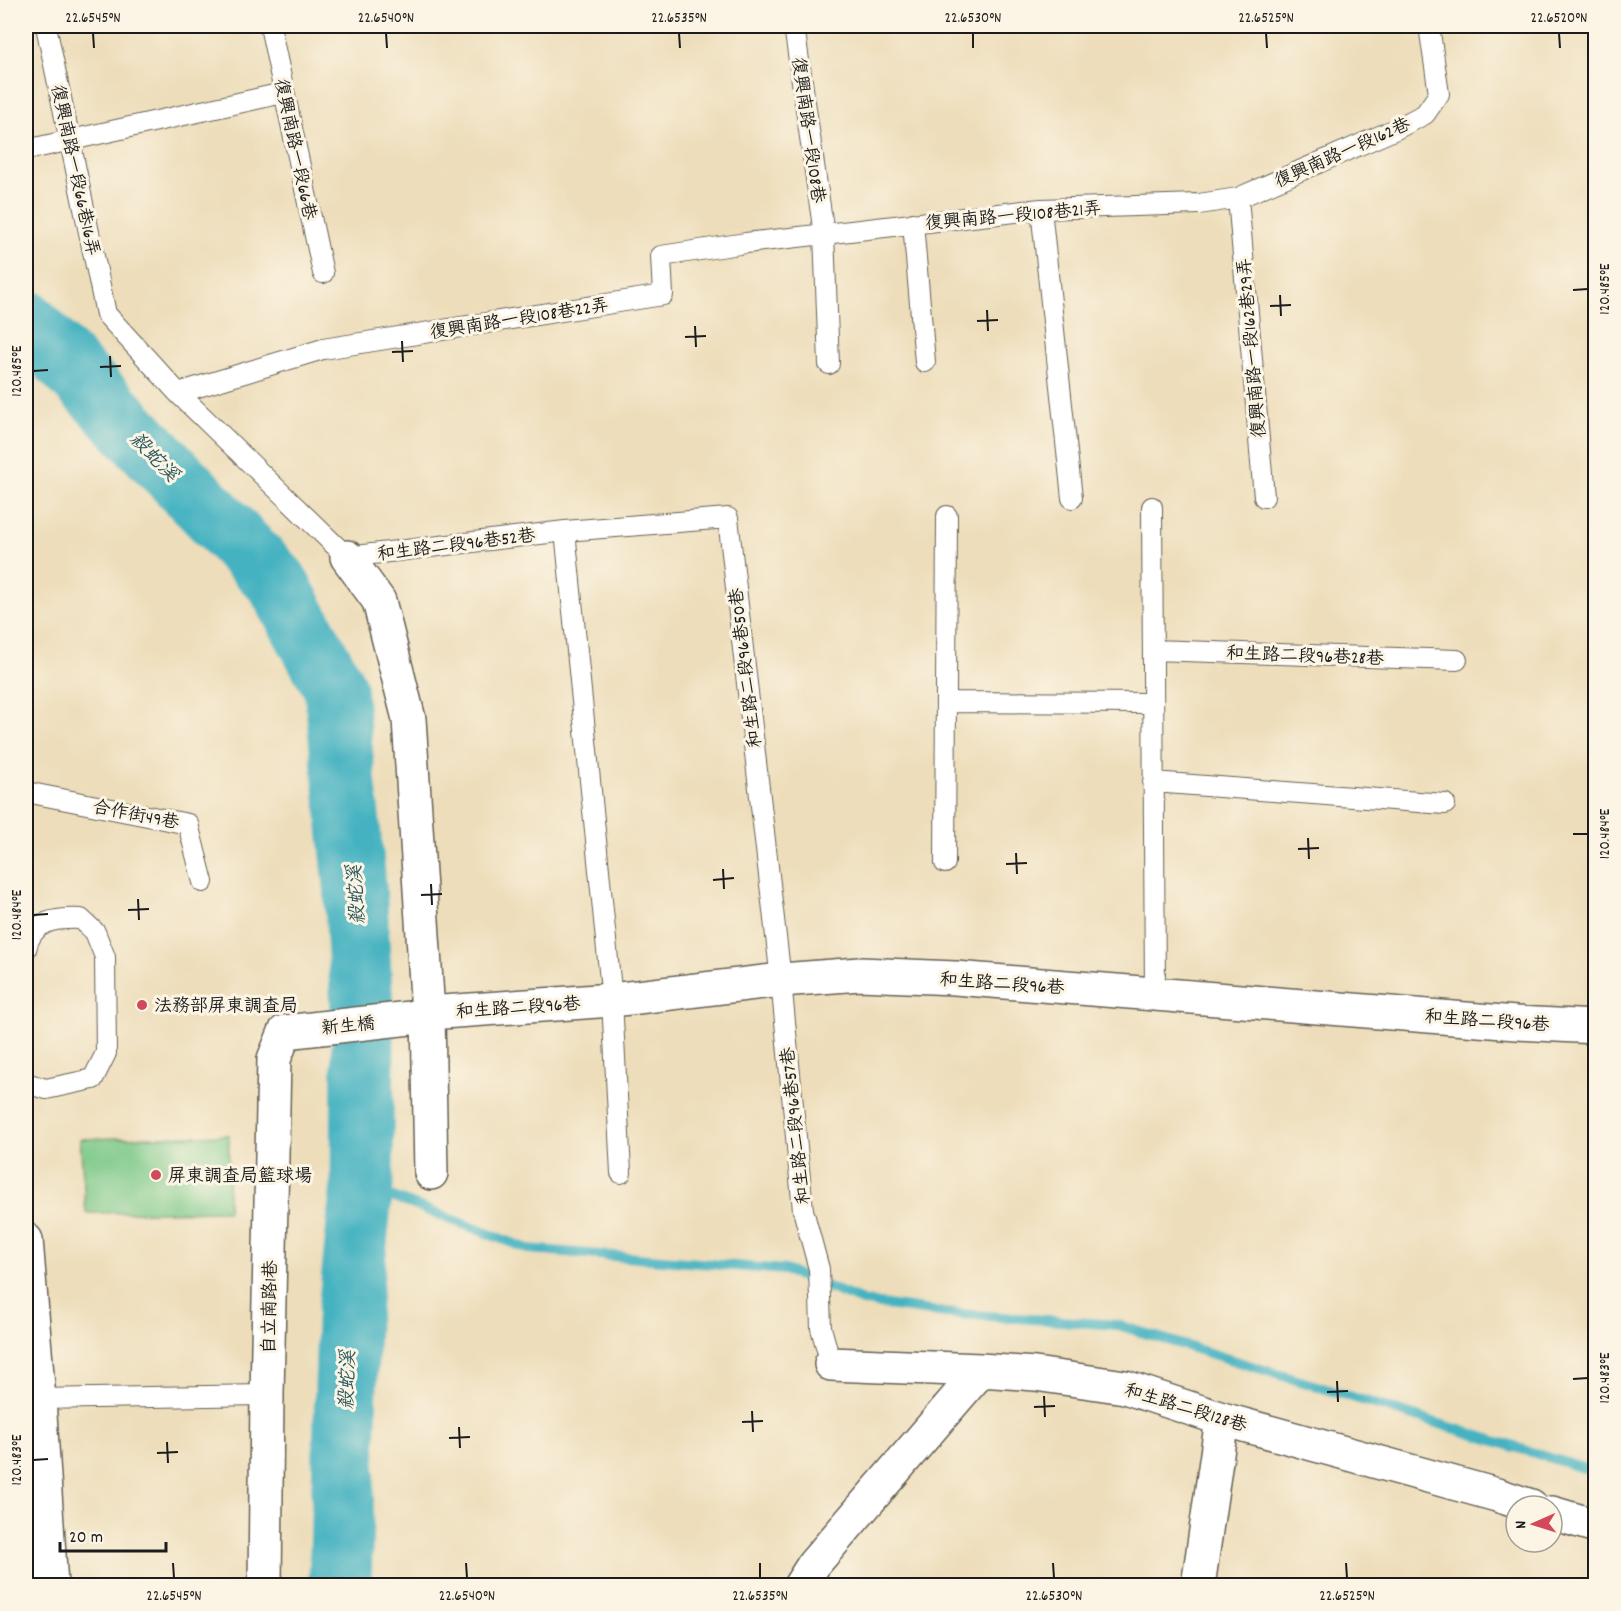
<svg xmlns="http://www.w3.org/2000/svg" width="1621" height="1611" font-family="Dekko,'LXGW WenKai TC',sans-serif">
<rect width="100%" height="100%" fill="#fcf5e5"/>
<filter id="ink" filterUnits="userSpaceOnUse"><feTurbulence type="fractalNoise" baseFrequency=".0167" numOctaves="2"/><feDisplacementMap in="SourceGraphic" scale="12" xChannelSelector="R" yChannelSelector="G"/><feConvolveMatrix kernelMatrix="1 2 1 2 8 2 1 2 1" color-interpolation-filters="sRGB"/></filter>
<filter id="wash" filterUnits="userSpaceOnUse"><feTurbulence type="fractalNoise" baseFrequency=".008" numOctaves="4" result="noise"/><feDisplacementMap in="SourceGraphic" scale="24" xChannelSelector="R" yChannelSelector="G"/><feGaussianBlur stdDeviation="1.35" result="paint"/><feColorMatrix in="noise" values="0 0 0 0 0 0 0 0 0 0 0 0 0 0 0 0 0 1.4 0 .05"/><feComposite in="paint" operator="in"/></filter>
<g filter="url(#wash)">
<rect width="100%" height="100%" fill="#edddba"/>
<!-- green -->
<path fill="#7ac888" stroke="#4b7252" stroke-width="1.5" d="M 229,1135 L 228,1211 L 86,1213 L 80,1139 Z"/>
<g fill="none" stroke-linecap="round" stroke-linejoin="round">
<!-- stream -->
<path stroke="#45b2c1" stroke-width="10" d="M 362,1185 L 528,1249 L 785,1270 L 865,1302 L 945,1313 L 1118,1325 L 1596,1472"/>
<!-- river -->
<path stroke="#45b2c1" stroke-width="63" d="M 26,321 L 277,582 L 335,688 L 355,885 L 363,1027 L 362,1185 L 348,1321 L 340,1586"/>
</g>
</g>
<g filter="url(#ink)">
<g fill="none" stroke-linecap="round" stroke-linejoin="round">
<defs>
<path id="service" d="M 46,26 L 106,314 L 178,393 L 347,557 L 565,531 L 728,518 L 781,980 L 803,1210 L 819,1269 L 821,1328 L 831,1364
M 270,26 L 323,273
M 794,26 L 824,234 L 829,364
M 26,150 L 283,93
M 1238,198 L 1264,497
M 1041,209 L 1072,498
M 913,223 L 925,362
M 178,393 L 323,349 L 663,295 L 661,256 L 746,243 L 1041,209 L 1199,204 L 1238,198 L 1396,129 L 1425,114 L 1439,94 L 1429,26
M 1152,507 L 1155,994
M 565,531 L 612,1000 L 621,1173
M 1153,650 L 1457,660
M 946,702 L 1153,703
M 1153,782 L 1445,804
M 26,792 L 188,824 L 203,882
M 945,863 L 947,516
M 26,949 C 32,920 56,918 81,919 L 95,932 L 105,957 L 106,1053 L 93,1079 L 46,1089 L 26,1083
M 39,1399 L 267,1395"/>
<path id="minor" d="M 347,557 L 379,601 L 409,719 L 428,1013 L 431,1173
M 26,1240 L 39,1399 L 51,1586
M 831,1364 L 981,1370 L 1035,1374 L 1125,1387 L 1222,1419 L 1497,1495 L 1531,1506
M 1552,1513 L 1596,1526
M 265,1586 L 267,1395 L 274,1059 L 285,1032 L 410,1018 L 428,1013 L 612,1000 L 781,980 L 860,974 L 955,978 L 1516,1023 L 1596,1027
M 800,1586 L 814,1564 L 981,1370
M 1198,1586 L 1222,1419"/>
</defs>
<!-- service casing -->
<use href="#service" stroke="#656053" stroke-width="22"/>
<!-- minor casing -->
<use href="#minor" stroke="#656053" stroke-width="36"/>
<!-- service -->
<use href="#service" stroke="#fff" stroke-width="20"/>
<!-- minor -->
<use href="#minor" stroke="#fff" stroke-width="33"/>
</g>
</g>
<!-- ticks -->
<path fill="none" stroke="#1c1c1c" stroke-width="2" d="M 93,33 L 94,48M 386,33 L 387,48M 679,33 L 680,48M 973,33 L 973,48M 1266,33 L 1267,48M 1559,33 L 1560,48M 1573,290 L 1588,289M 1280,295 L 1281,316M 1270,306 L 1291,305M 987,310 L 988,331M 977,321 L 998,320M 695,326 L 696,347M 685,337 L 706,336M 402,341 L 403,362M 392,352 L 413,351M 110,356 L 111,377M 100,367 L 121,366M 33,371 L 48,370M 1573,834 L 1588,834M 1308,838 L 1309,859M 1298,849 L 1319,848M 1016,853 L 1017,874M 1006,864 L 1027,863M 723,869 L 724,889M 713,880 L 734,878M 431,884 L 432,905M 421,895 L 442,894M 138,899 L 139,920M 128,910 L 149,909M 33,915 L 48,914M 1573,1379 L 1588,1378M 1337,1381 L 1338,1402M 1327,1392 L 1348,1391M 1044,1396 L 1045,1417M 1034,1407 L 1055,1406M 752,1411 L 753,1432M 742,1422 L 763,1421M 459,1427 L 460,1448M 449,1438 L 470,1437M 167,1442 L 168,1463M 157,1453 L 178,1452M 33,1460 L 48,1459M 173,1563 L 174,1578M 466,1563 L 467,1578M 760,1563 L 760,1578M 1053,1563 L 1054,1578M 1346,1563 L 1347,1578"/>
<!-- markers -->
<g fill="#d1495b" stroke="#fcf5e5" stroke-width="2">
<circle cx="142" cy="1005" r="6"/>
<circle cx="156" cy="1175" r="6"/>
</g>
<g text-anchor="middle" stroke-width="6" stroke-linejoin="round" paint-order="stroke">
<!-- street labels -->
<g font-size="18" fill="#1c1c1c" stroke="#fcf5e5">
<text transform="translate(809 130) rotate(82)" y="6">復興南路一段108巷</text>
<text transform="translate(296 149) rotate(78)" y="6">復興南路一段66巷</text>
<text transform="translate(1342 152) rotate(-24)" y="6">復興南路一段162巷</text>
<text transform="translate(76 170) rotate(78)" y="6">復興南路一段66巷16弄</text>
<text transform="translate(1013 215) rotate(-5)" y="6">復興南路一段108巷21弄</text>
<text transform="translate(519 318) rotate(-9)" y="6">復興南路一段108巷22弄</text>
<text transform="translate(1251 348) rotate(-95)" y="6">復興南路一段162巷29弄</text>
<text transform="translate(456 544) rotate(-7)" y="6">和生路二段96巷52巷</text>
<text transform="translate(1305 655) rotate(2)" y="6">和生路二段96巷28巷</text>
<text transform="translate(745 668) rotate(-97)" y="6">和生路二段96巷50巷</text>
<text transform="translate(136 814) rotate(11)" y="6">合作街49巷</text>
<text transform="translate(1002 983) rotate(4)" y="6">和生路二段96巷</text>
<text transform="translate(518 1007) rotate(-4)" y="6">和生路二段96巷</text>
<text transform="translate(1487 1020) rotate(4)" y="6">和生路二段96巷</text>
<text transform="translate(348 1025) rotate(-6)" y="6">新生橋</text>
<text transform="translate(795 1126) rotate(-96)" y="6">和生路二段96巷57巷</text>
<text transform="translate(269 1307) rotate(-89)" y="6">自立南路1巷</text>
<text transform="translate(1186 1407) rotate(17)" y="6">和生路二段128巷</text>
</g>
<!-- poi labels -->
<g font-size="18" fill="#1c1c1c" stroke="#fcf5e5" text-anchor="start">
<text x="154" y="1011">法務部屏東調查局</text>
<text x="168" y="1181">屏東調查局籃球場</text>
</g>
<!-- water labels -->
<g font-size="20" font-style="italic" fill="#2c585e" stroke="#fcf5e5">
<text transform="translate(155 456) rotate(46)" y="7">殺蛇溪</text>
<text transform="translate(355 895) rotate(-94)" y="7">殺蛇溪</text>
<text transform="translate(346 1380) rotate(-88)" y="7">殺蛇溪</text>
</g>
</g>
<!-- margin -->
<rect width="1621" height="1611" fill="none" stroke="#fcf5e5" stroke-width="66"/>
<!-- north arrow -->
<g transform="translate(1534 1524) rotate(267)"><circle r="28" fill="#fcf5e5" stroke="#a29e95" stroke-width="1.5"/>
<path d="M0-4.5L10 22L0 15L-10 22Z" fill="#d1495b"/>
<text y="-9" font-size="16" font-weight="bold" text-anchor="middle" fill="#1c1c1c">N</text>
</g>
<!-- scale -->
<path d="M60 1542v9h106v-9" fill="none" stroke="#1c1c1c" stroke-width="3"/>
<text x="69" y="1542" font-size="18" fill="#1c1c1c" stroke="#fcf5e5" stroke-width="4.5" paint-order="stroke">20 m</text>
<rect x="33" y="33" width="1555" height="1545" fill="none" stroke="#1c1c1c" stroke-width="2"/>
<g font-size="15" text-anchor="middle" fill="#1c1c1c">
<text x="93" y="22">22.6545°N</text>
<text x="386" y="22">22.6540°N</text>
<text x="679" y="22">22.6535°N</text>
<text x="973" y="22">22.6530°N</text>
<text x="1266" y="22">22.6525°N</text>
<text x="1559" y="22">22.6520°N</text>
<text transform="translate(1604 289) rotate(-90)" y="5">120.485°E</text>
<text transform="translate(16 371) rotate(-90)" y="5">120.485°E</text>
<text transform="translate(1604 834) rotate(-90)" y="5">120.484°E</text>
<text transform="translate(16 915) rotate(-90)" y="5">120.484°E</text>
<text transform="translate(1604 1378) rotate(-90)" y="5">120.483°E</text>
<text transform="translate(16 1460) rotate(-90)" y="5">120.483°E</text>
<text x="174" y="1600">22.6545°N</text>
<text x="467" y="1600">22.6540°N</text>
<text x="760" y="1600">22.6535°N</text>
<text x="1054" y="1600">22.6530°N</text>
<text x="1347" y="1600">22.6525°N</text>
</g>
</svg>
